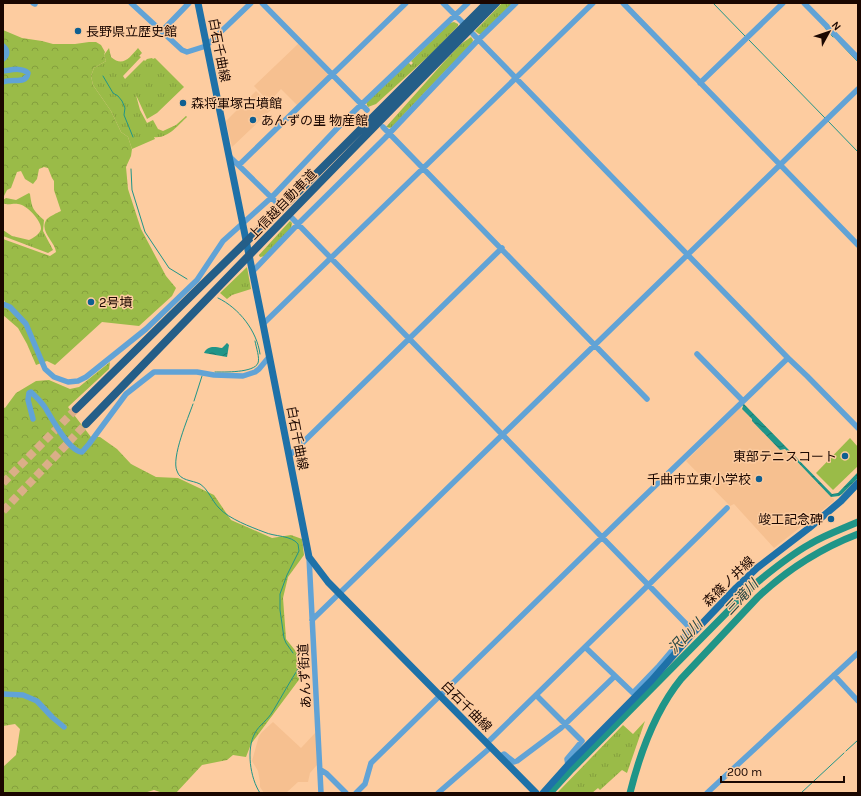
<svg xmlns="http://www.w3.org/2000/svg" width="861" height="796" font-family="Karla,'Noto Sans JP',sans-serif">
<defs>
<pattern id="grass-tufts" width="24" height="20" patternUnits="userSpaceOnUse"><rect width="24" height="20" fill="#9abb48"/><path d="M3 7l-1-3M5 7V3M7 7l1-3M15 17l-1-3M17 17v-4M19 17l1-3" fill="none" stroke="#849f3d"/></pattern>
<pattern id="forest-crowns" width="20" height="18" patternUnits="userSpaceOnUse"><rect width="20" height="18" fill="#9abb48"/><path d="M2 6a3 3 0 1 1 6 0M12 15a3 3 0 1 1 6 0" fill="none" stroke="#849f3d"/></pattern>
<pattern id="water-waves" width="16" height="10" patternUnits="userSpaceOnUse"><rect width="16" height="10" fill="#209588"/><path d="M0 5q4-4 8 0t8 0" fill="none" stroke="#1b786d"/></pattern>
</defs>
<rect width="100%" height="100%" fill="#fdcca0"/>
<!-- built -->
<path fill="#f6c090" d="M 299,43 L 329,76 L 298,106 L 281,89 L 269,102 L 254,86 Z
M 256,91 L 273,108 L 232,147 L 226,121 Z
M 740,407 L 752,419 L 752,421 L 780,450 L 785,450 L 831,497 L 834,499 L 834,501 L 808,522 L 809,524 L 804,527 L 802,526 L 774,548 L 734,504 L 730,506 L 686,461 Z
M 273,722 L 301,748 L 316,732 L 317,765 L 310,773 L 308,782 L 298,782 L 286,793 L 264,793 L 260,787 L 260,782 L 258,771 L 252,761 L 259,736 L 262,732 Z"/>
<!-- grass -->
<path fill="url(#grass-tufts)" d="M 502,3 L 514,3 L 482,34 L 479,34 L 475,31 Z
M 454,22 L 458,24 L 458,26 L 433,52 L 376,104 L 368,107 L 366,102 L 408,62 L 411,65 L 413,63 L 411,61 L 450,23 Z
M 471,37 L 473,40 L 472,44 L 447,69 L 392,127 L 390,128 L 386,127 L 443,63 L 461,44 Z
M 109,48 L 111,57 C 123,68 130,57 138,48 L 142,53 L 139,56 L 141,57 L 123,76 L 125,79 L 144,60 L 145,61 L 147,59 L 152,58 L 153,59 L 155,58 L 184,87 L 157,113 L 147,119 L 136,95 L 140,110 L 147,123 L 153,120 L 158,129 L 163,131 L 176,125 L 186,116 L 187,117 C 178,125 168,139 154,137 L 155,139 L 132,149 L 128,137 L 121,132 L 111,111 L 93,85 L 91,76 L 94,68 L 106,61 L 104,55 Z
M 29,193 L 30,194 C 32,209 33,210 44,220 L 43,231 L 53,250 L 48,253 L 3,236 L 3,230 L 12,236 L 29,240 C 33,238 40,234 41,229 C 42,221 26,204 18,204 C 12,203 9,206 3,203 L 3,200 L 6,198 L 16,200 Z
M 290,221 L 292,223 L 291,229 L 266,256 L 260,257 L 259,255 Z
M 247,267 L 251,289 L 232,295 L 227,299 L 220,293 Z
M 645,721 L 627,773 L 622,770 L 600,790 L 598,788 L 592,793 L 557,793 L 623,725 L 633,734 Z"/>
<!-- forest -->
<path fill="url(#forest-crowns)" d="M 3,30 L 22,38 L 42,41 L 53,44 L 75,44 L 89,42 L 96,42 L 101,45 L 105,52 L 104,55 L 106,61 L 94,68 L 91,76 L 93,85 L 111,111 L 121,132 L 128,137 L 132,149 L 131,156 L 126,167 L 128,189 L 141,229 L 166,276 L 176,288 L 172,296 L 139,326 L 102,322 L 55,365 L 47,361 L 36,365 L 27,344 L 18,328 L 3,315 L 3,307 L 5,301 L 3,300 L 3,239 L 50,256 L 56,252 C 55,241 38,231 47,219 C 50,216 57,213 61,211 L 54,190 L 54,181 L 52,178 L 48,168 L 44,167 L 39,169 L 37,179 L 33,184 L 25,179 L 21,171 L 17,172 L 11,188 L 7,190 L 3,198 Z
M 110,362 L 109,369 L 68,407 L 91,437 L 100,437 L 117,449 L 131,464 L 156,477 L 178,478 L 214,495 L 231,520 L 272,538 L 291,535 L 302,539 L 304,555 L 288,577 L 283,598 L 286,639 L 302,659 L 304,664 L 301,677 L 251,744 L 246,757 L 233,755 L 227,760 L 202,765 L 176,793 L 163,793 L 154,790 L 144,793 L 3,793 L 3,767 L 16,755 L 20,729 L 15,724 L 3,726 L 3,407 L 5,408 L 16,393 L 36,381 L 49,380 L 70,389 L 79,387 Z"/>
<!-- pitch -->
<path fill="#9abb48" d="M 850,438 L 858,447 L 858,466 L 833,490 L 816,473 Z"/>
<!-- water -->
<path fill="url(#water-waves)" d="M 227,343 L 229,345 L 227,357 L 204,353 C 208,345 215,347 222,348 Z
M 743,403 L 832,494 L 838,493 L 858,472 L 858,478 L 842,494 L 839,496 L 831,497 L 785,449 L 780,450 L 752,421 L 752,419 L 742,409 L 743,406 L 742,405 Z"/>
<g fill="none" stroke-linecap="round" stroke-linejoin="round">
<!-- stream -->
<path stroke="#209588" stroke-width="1" d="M 713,3 L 745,36
M 825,28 L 833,37
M 749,40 L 825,118
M 838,41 L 858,62
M 103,76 L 113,93 L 118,96 L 122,101 L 125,108 L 124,115 L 133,137
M 828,121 L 858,152
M 131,169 L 132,190 L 145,232 L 169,268 L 187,279
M 218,298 C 239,308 257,331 260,354
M 215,372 C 224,372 254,373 258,363 C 260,358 256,347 255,341
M 194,401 L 202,376
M 193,404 C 188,418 171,458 177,471 C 180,481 192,480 200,484 C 208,489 212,501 219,508 C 229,519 251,527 264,532 C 275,537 291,535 298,544 L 299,551 L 287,575 L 280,594 L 280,610 L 284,638 L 286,643 L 293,653
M 846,751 L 858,740
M 260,793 C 250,778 246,749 255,733 C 259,725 268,720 273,711 C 282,696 290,681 300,666 L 300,660 L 296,655
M 801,793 L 844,753"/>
<!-- river -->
<path stroke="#209588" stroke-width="7" d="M 550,793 L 572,769 L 755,584 C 772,570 790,555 810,544 C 825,535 842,529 858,522
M 630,793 C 640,753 655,711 681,679 L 758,597 C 788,569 819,549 858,534"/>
<!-- highway-tunnel -->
<path stroke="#dbae88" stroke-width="8" stroke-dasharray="8 4" stroke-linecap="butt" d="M 3,483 L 76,409
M 3,511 L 86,424"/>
<!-- minor -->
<path stroke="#61a3d6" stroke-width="5.5" d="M 33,3 L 35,4
M 131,3 L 182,50 L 187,52 L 206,46 L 251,3
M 262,3 L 367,110
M 443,3 L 463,23
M 623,3 L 858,245
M 804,3 L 858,58
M 162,31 L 189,3
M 473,34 L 788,358 L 807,376 L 858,428
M 3,46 C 8,50 8,55 3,59
M 3,71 C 11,70 22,67 28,73 C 26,85 13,78 3,82
M 700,83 L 783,3
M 383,127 L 647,399
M 229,156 L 278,204
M 239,165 L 406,3
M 292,218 L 694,632
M 253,271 L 298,224 L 385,138 L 478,40 L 516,3
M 3,304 L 10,307 L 26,324 L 45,369 L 54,377 L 68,382 L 78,381 L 86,377 L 146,329 L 197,280 L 223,241 L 272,197 L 345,120 L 468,3
M 263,324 L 593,3
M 697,354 L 743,401
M 33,419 L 28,400 L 29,393 L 31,392 C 36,397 42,402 46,409 C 52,419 70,452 82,452 L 89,444 L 126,394 L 154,372 L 197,372 L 214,375 L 243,376 L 255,372 L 259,369 L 269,357
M 289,456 L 502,248
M 309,557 L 321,793
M 312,620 L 858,89
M 585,647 L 633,693 L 658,667 L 691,628
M 834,675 L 858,701
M 3,694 L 23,695 L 37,701 L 52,717 L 64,727
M 536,695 L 582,741 L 567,759 L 568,765
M 487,743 L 727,508
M 500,757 L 504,754 L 514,762 L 517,761 L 561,728 L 615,676
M 321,770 L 326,773 L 346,793
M 356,793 L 365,784 L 371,763 L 630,510 L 788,358
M 438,793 L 491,747
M 707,793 L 858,653"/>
<!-- major -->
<path stroke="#1e71a8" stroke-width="7" d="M 198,3 L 263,324 L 309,557 L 328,582 L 536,793
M 543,793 L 568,765 L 651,681 L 694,632 L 736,588 L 757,568 L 809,528 L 841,501 L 858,483"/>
<!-- highway -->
<path stroke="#245e88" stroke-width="8" d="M 76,409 L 255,233 L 287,203 L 487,3
M 86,424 C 222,283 358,142 496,3"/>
</g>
<!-- markers -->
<g fill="#0f5f91" stroke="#fdcca0" stroke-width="1.5">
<circle cx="78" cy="31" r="4"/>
<circle cx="183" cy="103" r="4"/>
<circle cx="253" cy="120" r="4"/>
<circle cx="91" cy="302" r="4"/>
<circle cx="845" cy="456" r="4"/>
<circle cx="759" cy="479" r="4"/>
<circle cx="831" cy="519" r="4"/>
</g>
<g text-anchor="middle" stroke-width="3" stroke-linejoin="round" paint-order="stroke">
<!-- poi labels -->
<g font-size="13" fill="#1b0700" stroke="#fdcca0" text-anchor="start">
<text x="86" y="36">長野県立歴史館</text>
<text x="191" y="108">森将軍塚古墳館</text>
<text x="261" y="125">あんずの里 物産館</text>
<text x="99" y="307">2号墳</text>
<text x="837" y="461" text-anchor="end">東部テニスコート</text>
<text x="751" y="484" text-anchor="end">千曲市立東小学校</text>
<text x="823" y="524" text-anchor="end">竣工記念碑</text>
</g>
<!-- street labels -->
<g font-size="13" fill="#1b0700" stroke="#fdcca0">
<text transform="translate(220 50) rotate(79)" y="5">白石千曲線</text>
<text transform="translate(282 204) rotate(-46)" y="5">上信越自動車道</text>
<text transform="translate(298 438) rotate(79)" y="5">白石千曲線</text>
<text transform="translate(728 581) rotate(-44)" y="5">森篠ノ井線</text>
<text transform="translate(304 676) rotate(-93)" y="5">あんず街道</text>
<text transform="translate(467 706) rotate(45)" y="5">白石千曲線</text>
</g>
<!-- water labels -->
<g font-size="14" font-style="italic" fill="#264642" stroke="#fdcca0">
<text transform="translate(741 597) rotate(-47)" y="5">三滝川</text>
<text transform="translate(685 636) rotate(-46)" y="5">沢山川</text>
</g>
</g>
<!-- border -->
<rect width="861" height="796" fill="none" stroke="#1b0700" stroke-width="8"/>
<!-- north arrow -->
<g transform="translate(829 32) rotate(50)" stroke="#fdcca0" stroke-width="3" paint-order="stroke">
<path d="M0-3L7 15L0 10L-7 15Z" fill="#1b0700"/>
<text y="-6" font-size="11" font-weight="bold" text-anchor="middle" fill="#1b0700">N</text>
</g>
<!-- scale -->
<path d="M721 776v6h123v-6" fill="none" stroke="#1b0700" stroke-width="2"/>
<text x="727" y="776" font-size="12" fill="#1b0700" stroke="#fdcca0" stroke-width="3" paint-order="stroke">200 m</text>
</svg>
